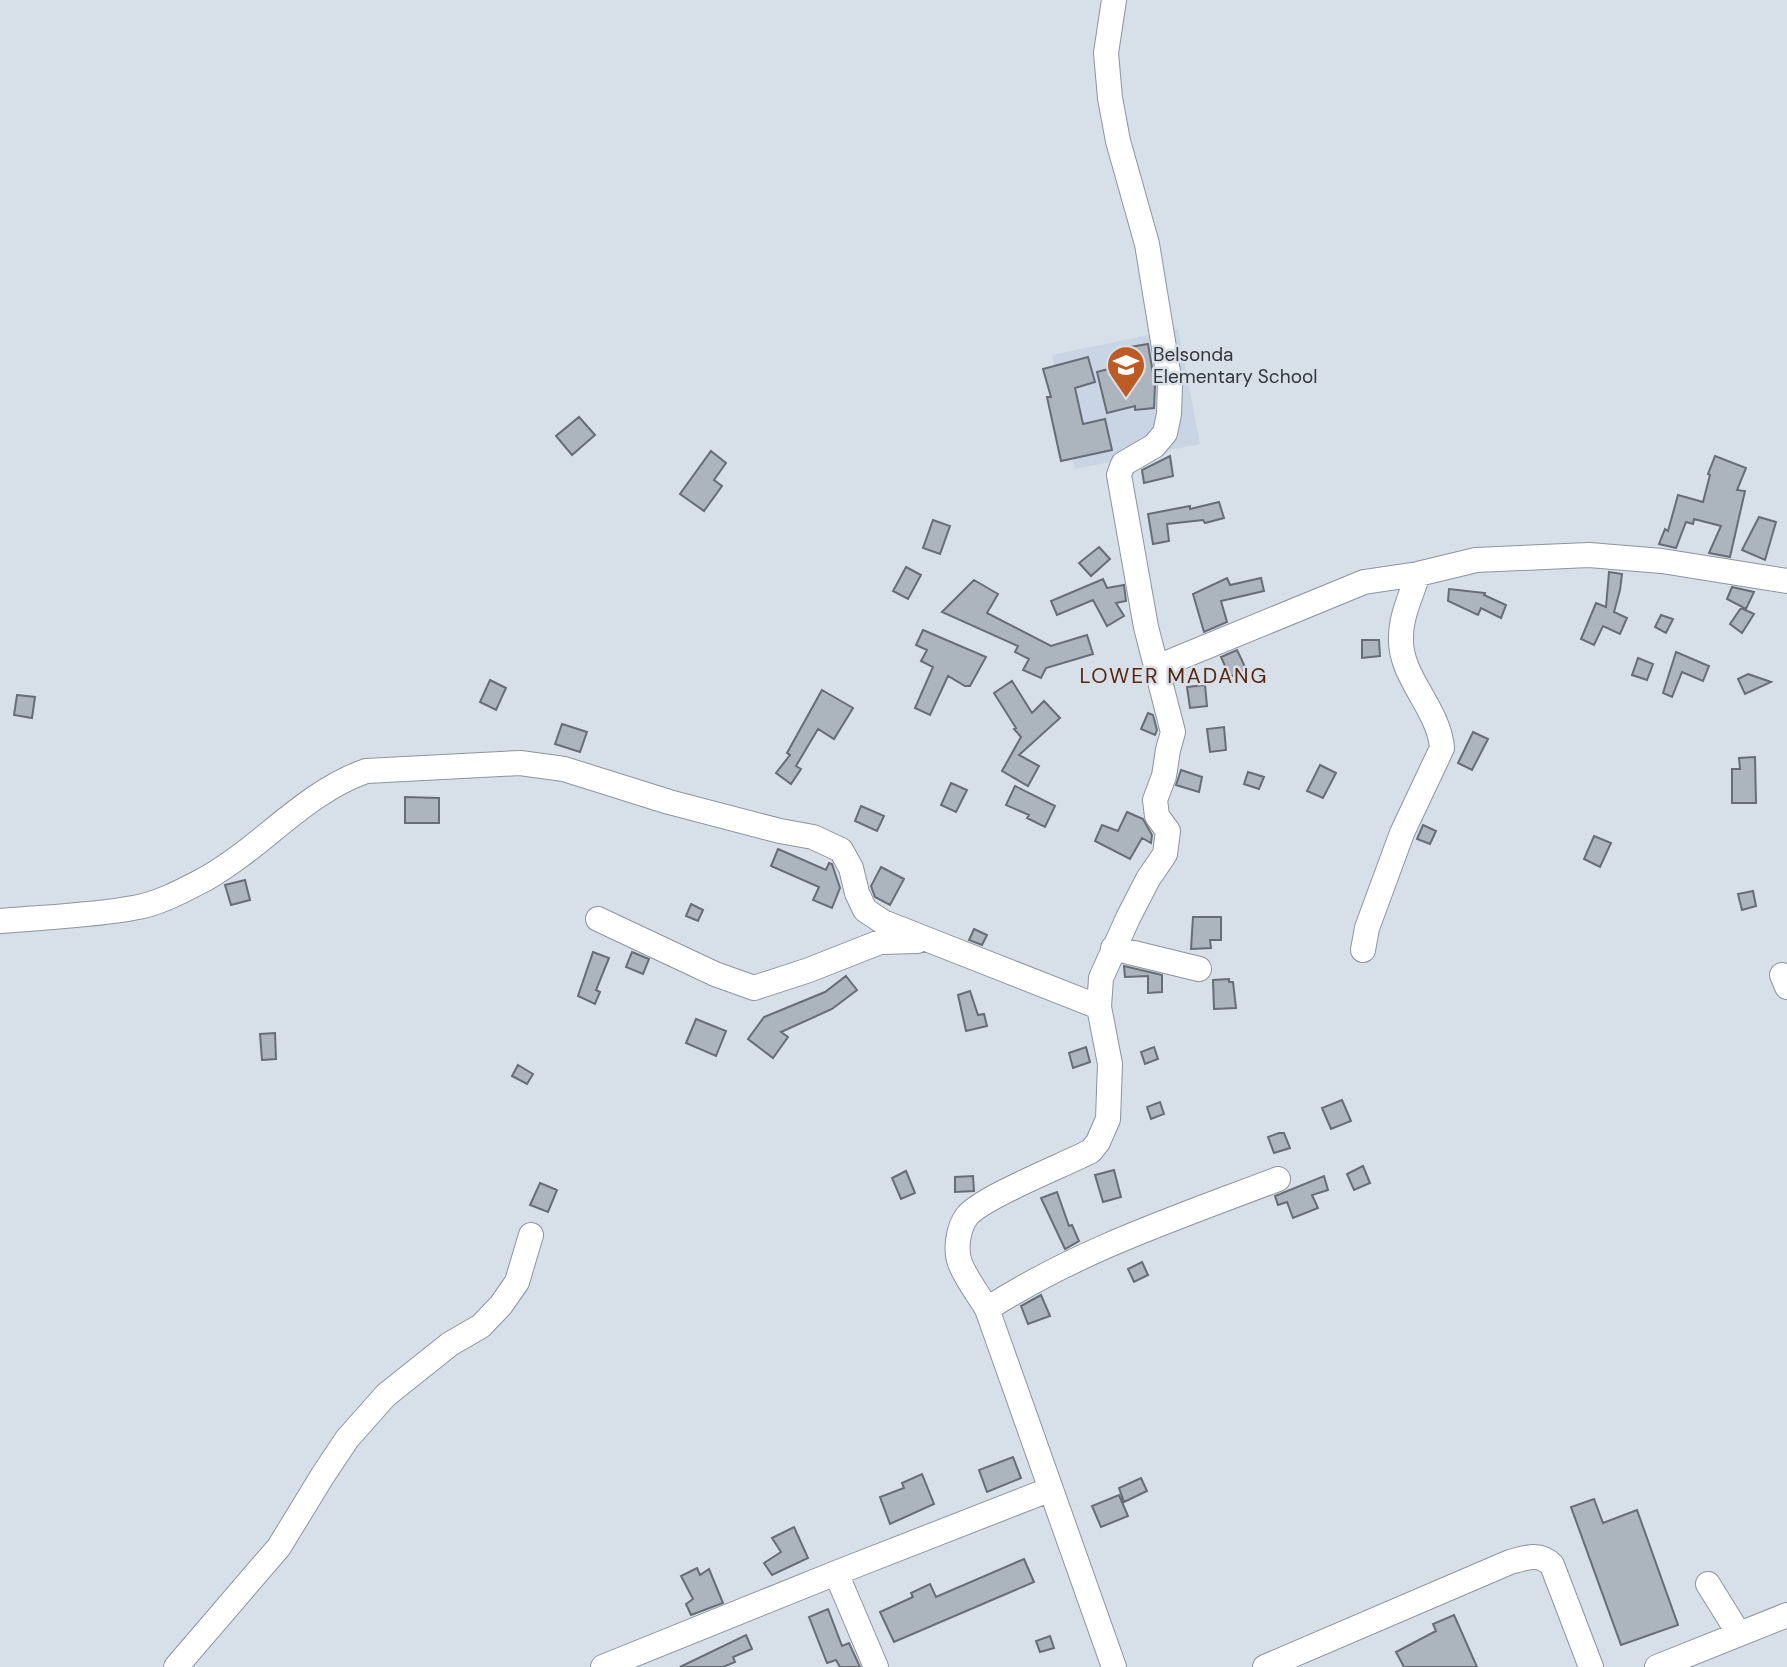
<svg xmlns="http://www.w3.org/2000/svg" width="1787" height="1667" font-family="'DM Sans',sans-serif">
<rect width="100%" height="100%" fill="#d7dfe9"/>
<!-- built -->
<path fill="#c9d5e5" d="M 1178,329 L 1200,444 L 1075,469 L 1052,355 Z"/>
<!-- building -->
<path fill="#acb4bd" stroke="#676d76" stroke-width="2" d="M 1148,344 L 1155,385 L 1154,408 L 1135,410 L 1135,406 L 1107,413 L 1097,372 L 1127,364 L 1124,348 Z
M 1088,357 L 1095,382 L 1075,388 L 1083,424 L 1105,419 L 1112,450 L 1061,461 L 1047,397 L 1051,397 L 1043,369 Z
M 579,417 L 595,435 L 572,455 L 556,436 Z
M 711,451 L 726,463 L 714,480 L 722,486 L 704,511 L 680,494 Z
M 1170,456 L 1173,476 L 1144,483 L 1142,470 Z
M 1715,456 L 1746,468 L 1737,490 L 1745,491 L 1730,557 L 1709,553 L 1721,526 L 1694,519 L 1693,524 L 1686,522 L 1676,548 L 1659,544 L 1665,529 L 1668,531 L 1678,495 L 1703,502 L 1710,475 L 1708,474 Z
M 1219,502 L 1224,518 L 1205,523 L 1203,520 L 1167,524 L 1169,541 L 1153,544 L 1148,514 L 1190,506 L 1190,509 Z
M 1759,517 L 1776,522 L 1765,560 L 1742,550 Z
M 933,520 L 950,526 L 940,554 L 923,548 Z
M 1099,547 L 1110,559 L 1091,576 L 1079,563 Z
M 906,567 L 921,575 L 908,599 L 893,591 Z
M 1609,572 L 1622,574 L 1620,590 L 1614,612 L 1627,618 L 1620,634 L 1603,626 L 1594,645 L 1581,639 L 1596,603 L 1606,607 Z
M 1227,578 L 1230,585 L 1261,578 L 1264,591 L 1221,601 L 1227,622 L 1204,632 L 1193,594 Z
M 1103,579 L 1107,588 L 1124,585 L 1126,601 L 1116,603 L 1124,616 L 1107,626 L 1093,600 L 1057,615 L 1051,601 Z
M 974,580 L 998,594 L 987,613 L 1051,646 L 1087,635 L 1093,654 L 1046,668 L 1041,678 L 1023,670 L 1029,659 L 1015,652 L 1018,646 L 942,612 Z
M 1732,587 L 1754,592 L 1746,609 L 1727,599 Z
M 1449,589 L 1485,593 L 1484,595 L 1506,605 L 1501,618 L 1481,608 L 1478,615 L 1448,601 Z
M 1741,608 L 1754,614 L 1742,633 L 1730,624 Z
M 1661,615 L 1673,619 L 1666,633 L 1655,627 Z
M 923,630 L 986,657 L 970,686 L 965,686 L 948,676 L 930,715 L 915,708 L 933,667 L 921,661 L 927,650 L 916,645 Z
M 1362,640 L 1379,640 L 1380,656 L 1362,658 Z
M 1237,650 L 1246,669 L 1230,677 L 1221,657 Z
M 1676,652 L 1709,666 L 1703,681 L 1682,672 L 1672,697 L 1663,693 Z
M 1638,658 L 1653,664 L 1647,680 L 1632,675 Z
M 1748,674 L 1771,682 L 1745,694 L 1738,679 Z
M 490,680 L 506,688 L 496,710 L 480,702 Z
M 1012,681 L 1032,713 L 1044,701 L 1060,718 L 1019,755 L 1039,766 L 1028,786 L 1002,771 L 1021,737 L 1014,729 L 1016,728 L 994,693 Z
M 1205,685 L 1207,706 L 1190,708 L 1187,687 Z
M 822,690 L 853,708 L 834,739 L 818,729 L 796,766 L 801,769 L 791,784 L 776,773 L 790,755 L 787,753 Z
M 17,695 L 35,697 L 32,718 L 14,715 Z
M 1148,713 L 1153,715 L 1157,730 L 1155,735 L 1141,729 Z
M 562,724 L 587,732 L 580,752 L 555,744 Z
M 1224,727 L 1226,750 L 1210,752 L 1207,729 Z
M 1473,732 L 1488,739 L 1472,770 L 1458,763 Z
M 1755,757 L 1756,803 L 1732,803 L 1732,769 L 1740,769 L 1739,758 Z
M 1320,765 L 1336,773 L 1323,798 L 1307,791 Z
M 1181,770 L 1202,777 L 1199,792 L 1176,785 Z
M 1248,772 L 1264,777 L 1259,789 L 1244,784 Z
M 951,783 L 967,790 L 956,812 L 941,805 Z
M 1015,786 L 1055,806 L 1045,827 L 1027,818 L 1029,815 L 1006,805 Z
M 405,797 L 439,798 L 439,823 L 405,823 Z
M 861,806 L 884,816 L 877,831 L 855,821 Z
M 1127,812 L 1143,819 L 1152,835 L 1151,843 L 1142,838 L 1130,859 L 1095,841 L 1102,825 L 1118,831 Z
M 1423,825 L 1436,831 L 1430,844 L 1417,839 Z
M 1594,836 L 1611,843 L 1600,867 L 1584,859 Z
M 778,849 L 826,870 L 829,863 L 832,864 L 840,888 L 832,908 L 813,900 L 819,887 L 771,866 Z
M 881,867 L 904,879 L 890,905 L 875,897 L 871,886 Z
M 245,880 L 250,900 L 231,905 L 225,885 Z
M 1753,891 L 1756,906 L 1742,910 L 1738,894 Z
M 691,904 L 703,910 L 698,921 L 686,916 Z
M 1193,917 L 1221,917 L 1221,940 L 1210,940 L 1211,948 L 1191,949 Z
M 974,929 L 987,935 L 982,945 L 969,940 Z
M 593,952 L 609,958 L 596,990 L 600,992 L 595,1004 L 578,996 Z
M 632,952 L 649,959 L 643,974 L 626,967 Z
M 1124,966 L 1162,975 L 1162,992 L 1148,993 L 1148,976 L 1125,977 Z
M 846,976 L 857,990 L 832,1009 L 781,1032 L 788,1037 L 773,1058 L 748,1039 L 764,1017 L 825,992 Z
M 1229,979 L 1229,982 L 1233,982 L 1236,1008 L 1214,1009 L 1213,980 Z
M 970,991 L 978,1015 L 984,1014 L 987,1026 L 966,1031 L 958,995 Z
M 696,1019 L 726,1031 L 716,1056 L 686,1043 Z
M 275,1033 L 276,1059 L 262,1060 L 260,1034 Z
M 1086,1047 L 1090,1062 L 1073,1068 L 1069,1053 Z
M 1154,1047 L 1158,1059 L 1145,1064 L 1141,1052 Z
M 518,1065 L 533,1074 L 527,1084 L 512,1076 Z
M 1342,1100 L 1351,1121 L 1331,1129 L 1322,1108 Z
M 1160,1102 L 1164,1114 L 1151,1119 L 1147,1107 Z
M 1279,1133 L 1284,1133 L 1290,1148 L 1274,1153 L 1268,1137 Z
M 1363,1166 L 1370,1183 L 1354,1190 L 1347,1174 Z
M 1114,1170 L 1121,1197 L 1103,1202 L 1095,1175 Z
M 906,1171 L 915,1193 L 901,1199 L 892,1178 Z
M 973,1176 L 974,1191 L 955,1192 L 955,1177 Z
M 1324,1176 L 1328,1190 L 1312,1195 L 1318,1208 L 1293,1218 L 1287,1202 L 1278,1205 L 1275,1196 Z
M 540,1183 L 557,1190 L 548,1212 L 530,1205 Z
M 1057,1192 L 1069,1226 L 1072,1225 L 1079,1241 L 1065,1249 L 1041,1198 Z
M 1142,1262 L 1148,1275 L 1134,1282 L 1128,1269 Z
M 1041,1295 L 1050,1316 L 1028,1324 L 1021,1306 Z
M 1013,1457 L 1021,1478 L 987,1492 L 979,1470 Z
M 922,1474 L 934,1504 L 890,1524 L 880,1497 L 904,1488 L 902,1483 Z
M 1141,1478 L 1147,1491 L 1124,1502 L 1119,1488 Z
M 1119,1495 L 1128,1516 L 1101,1527 L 1092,1506 Z
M 1594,1499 L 1603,1523 L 1637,1510 L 1678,1625 L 1621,1645 L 1571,1507 Z
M 794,1527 L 808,1558 L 772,1575 L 764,1563 L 781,1552 L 772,1538 Z
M 1024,1559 L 1034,1582 L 894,1642 L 880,1612 L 913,1597 L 911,1593 L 930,1584 L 936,1597 Z
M 697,1568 L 700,1575 L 709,1569 L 723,1603 L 691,1615 L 686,1604 L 693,1599 L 681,1576 Z
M 828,1609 L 842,1646 L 849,1643 L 860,1667 L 840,1667 L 836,1660 L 827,1663 L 809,1617 Z
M 1454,1615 L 1477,1667 L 1404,1667 L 1396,1652 L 1436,1631 L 1433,1624 Z
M 746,1635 L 752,1649 L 733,1657 L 735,1662 L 723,1667 L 680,1667 Z
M 1050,1636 L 1054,1648 L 1040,1652 L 1036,1641 Z"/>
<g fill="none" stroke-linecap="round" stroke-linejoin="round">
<defs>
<path id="minor" d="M 1157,667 L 1364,582 L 1418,574 L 1476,560 L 1589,555 L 1662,561 L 1787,581
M 598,919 L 715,974 L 754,988 L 809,970 L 880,942 L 917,941
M 0,921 C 44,917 90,916 133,908 C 159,904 184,890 207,878 C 263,846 304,793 366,771 L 520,763 L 564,769 L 669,802 L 780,831 L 813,837 L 841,850 L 851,868 L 857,893 L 865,910 L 883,922 L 1099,1007
M 1113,948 L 1199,969
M 1363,950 L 1367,928 L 1402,833 L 1442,748 C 1439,708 1399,677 1401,637 C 1401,615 1412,594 1418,574
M 1782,975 L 1787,987
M 987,1309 C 1079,1250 1176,1218 1278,1179
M 836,1573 L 876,1667
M 1708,1584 L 1739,1634
M 176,1667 L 279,1547 L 323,1475 L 347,1439 L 386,1395 L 450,1344 L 481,1326 L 501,1305 L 517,1282 L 531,1235
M 603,1667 L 836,1573 L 1051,1489
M 1114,1667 L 987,1309 C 979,1295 966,1279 960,1263 C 955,1250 958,1228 967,1216 C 983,1197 1064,1165 1091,1151 L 1098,1142 L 1108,1119 L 1110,1064 L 1099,1007 L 1101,978 L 1128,918 L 1148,879 L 1165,854 L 1168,831 L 1157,816 L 1155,800 L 1164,776 L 1168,750 L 1173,732 L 1146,627 L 1119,475 L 1123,464 L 1154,446 L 1165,433 L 1169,414 L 1170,384 L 1147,244 L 1118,141 L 1110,98 L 1106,53 L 1114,0
M 1265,1667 L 1510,1562 C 1525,1558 1539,1552 1552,1565 L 1591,1667
M 1657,1667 L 1787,1615"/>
</defs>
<!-- minor casing -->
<use href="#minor" stroke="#8d949e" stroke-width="26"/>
<!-- minor -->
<use href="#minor" stroke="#fff" stroke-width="24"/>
</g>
<!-- icons -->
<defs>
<symbol id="school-pin" viewBox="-11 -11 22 30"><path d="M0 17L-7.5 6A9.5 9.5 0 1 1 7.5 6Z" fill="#be5a23" stroke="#d7dfe9"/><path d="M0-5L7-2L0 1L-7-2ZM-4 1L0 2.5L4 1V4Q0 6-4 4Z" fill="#fff"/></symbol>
</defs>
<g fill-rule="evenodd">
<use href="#school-pin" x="1104" y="343" width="44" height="60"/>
</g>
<g text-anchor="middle" stroke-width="5" stroke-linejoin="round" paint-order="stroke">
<!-- poi labels -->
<g font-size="19" fill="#33363a" stroke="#d7dfe9" text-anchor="start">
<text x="1153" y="361">Belsonda<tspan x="1153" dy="22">Elementary School</tspan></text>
</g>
<!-- neighbourhood labels -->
<g font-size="21" letter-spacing="2" fill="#57270d" stroke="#d7dfe9">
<text x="1174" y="683">LOWER MADANG</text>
</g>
</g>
</svg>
